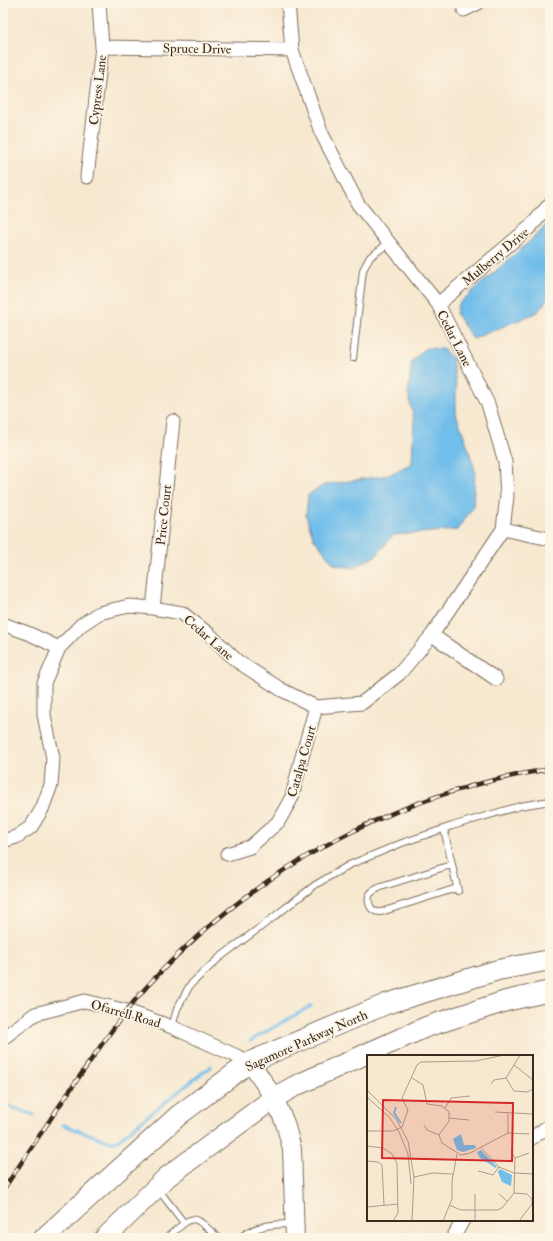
<svg xmlns="http://www.w3.org/2000/svg" width="553" height="1241" font-family="'IM FELL Double Pica',serif">
<rect width="100%" height="100%" fill="#fcf5e5"/>
<filter id="ink" filterUnits="userSpaceOnUse"><feTurbulence type="fractalNoise" baseFrequency=".025" numOctaves="2"/><feDisplacementMap in="SourceGraphic" scale="8" xChannelSelector="R" yChannelSelector="G"/><feConvolveMatrix kernelMatrix="1 2 1 2 8 2 1 2 1" color-interpolation-filters="sRGB"/></filter>
<filter id="wash" filterUnits="userSpaceOnUse"><feTurbulence type="fractalNoise" baseFrequency=".012" numOctaves="4" result="noise"/><feDisplacementMap in="SourceGraphic" scale="16" xChannelSelector="R" yChannelSelector="G"/><feGaussianBlur stdDeviation="0.9" result="paint"/><feColorMatrix in="noise" values="0 0 0 0 0 0 0 0 0 0 0 0 0 0 0 0 0 1.4 0 .05"/><feComposite in="paint" operator="in"/></filter>
<g filter="url(#wash)">
<rect width="100%" height="100%" fill="#f7e8d0"/>
<!-- water -->
<path fill="#71beeb" stroke="#567484" d="M 550,220 L 550,295 L 538,312 L 473,339 L 456,314 L 458,304 L 540,232 Z
M 426,348 L 443,349 L 452,358 L 456,385 L 456,414 L 468,447 L 475,471 L 473,507 L 457,530 L 393,535 L 377,555 L 353,568 L 334,564 L 314,539 L 306,516 L 308,495 L 324,485 L 389,475 L 412,463 L 414,420 L 408,393 L 412,361 Z"/>
<g fill="none" stroke-linecap="round" stroke-linejoin="round">
<!-- stream -->
<path stroke="#71beeb" stroke-width="3" d="M 250,1041 L 311,1006
M 3,1104 L 34,1115
M 63,1125 L 111,1142 L 115,1142 L 211,1066"/>
</g>
</g>
<g filter="url(#ink)">
<g fill="none" stroke-linecap="round" stroke-linejoin="round">
<defs>
<path id="lane" d="M 353,358 L 363,270 L 370,257 L 389,243
M 444,829 L 458,891
M 451,865 L 381,887 C 377,889 373,890 370,894 C 367,898 369,909 375,911 C 376,912 380,912 381,912 L 457,888
M 172,1027 L 177,1009 L 190,985 L 219,958 L 270,920 L 315,885 L 349,865 L 402,843 L 452,826 L 520,806 L 550,801
M 158,1189 L 184,1223
M 166,1238 C 195,1215 190,1211 218,1238
M 240,1238 C 255,1225 273,1224 293,1224"/>
<path id="street" d="M 288,3 L 292,50 L 321,132 L 358,204 L 438,304 L 488,404 L 505,462 L 507,496 L 503,529 L 432,635 L 399,674 L 362,703 L 316,707
M 464,10 L 478,3
M 102,47 L 292,50
M 87,177 L 102,47 L 99,3
M 438,304 L 531,226 L 550,204
M 503,529 L 550,539
M 153,608 L 173,421
M 3,624 L 30,634 L 59,648
M 432,635 L 496,679
M 3,841 L 16,837 L 31,827 L 42,809 L 51,785 L 53,758 L 44,715 L 44,683 L 59,648 L 81,625 L 99,613 L 129,606 L 153,608 L 182,613 L 210,635 L 237,661 L 282,690 L 316,707
M 227,854 L 250,847 L 278,822 L 292,797 L 300,764 L 316,707
M 3,1038 L 35,1014 L 85,1001 L 127,1011 L 172,1027 L 250,1062
M 532,1138 L 550,1125
M 453,1238 L 463,1220"/>
<path id="secondary" d="M 250,1062 L 274,1098 L 285,1123 L 292,1149 L 295,1238"/>
<path id="primary" d="M 44,1238 L 179,1115 L 250,1062 L 386,1004 L 498,970 L 550,960
M 105,1238 L 167,1177 L 274,1098 L 295,1086 L 426,1027 L 506,1001 L 550,991"/>
</defs>
<!-- lane casing -->
<use href="#lane" stroke="#7d6c5c" stroke-width="8"/>
<!-- street casing -->
<use href="#street" stroke="#7d6c5c" stroke-width="15"/>
<!-- secondary casing -->
<use href="#secondary" stroke="#7d6c5c" stroke-width="20"/>
<!-- primary casing -->
<use href="#primary" stroke="#7d6c5c" stroke-width="22"/>
<!-- lane -->
<use href="#lane" stroke="#fff" stroke-width="6"/>
<!-- street -->
<use href="#street" stroke="#fff" stroke-width="13"/>
<!-- secondary -->
<use href="#secondary" stroke="#fff" stroke-width="18"/>
<!-- primary -->
<use href="#primary" stroke="#fff" stroke-width="20"/>
<defs>
<path id="rail" d="M 3,1190 C 30,1150 56,1110 84,1070 C 102,1044 120,1017 142,992 C 249,872 391,794 550,769"/>
</defs>
<!-- rail casing -->
<use href="#rail" stroke="#3b2a1e" stroke-width="4.5"/>
<!-- rail -->
<use href="#rail" stroke="#fcf5e5" stroke-width="3" stroke-dasharray="9" stroke-linecap="butt"/>
</g>
</g>
<g text-anchor="middle" stroke-width="3.5" stroke-linejoin="round" paint-order="stroke">
<!-- street labels -->
<g font-size="13" fill="#3b2a1e" stroke="#fcf5e5">
<text transform="translate(197 48) rotate(1)" y="5">Spruce Drive</text>
<text transform="translate(97 90) rotate(-83)" y="5">Cypress Lane</text>
<text transform="translate(495 256) rotate(-40)" y="5">Mulberry Drive</text>
<text transform="translate(455 338) rotate(63)" y="5">Cedar Lane</text>
<text transform="translate(163 515) rotate(-84)" y="5">Price Court</text>
<text transform="translate(209 637) rotate(41)" y="5">Cedar Lane</text>
<text transform="translate(301 761) rotate(-74)" y="5">Catalpa Court</text>
<text transform="translate(126 1013) rotate(16)" y="5">Ofarrell Road</text>
<text transform="translate(306 1040) rotate(-24)" y="5">Sagamore Parkway North</text>
</g>
</g>
<!-- overview -->
<g transform="translate(367 1055)">
<rect width="166" height="166" fill="#f7e8d0"/>
<path d="M 94,79 L 97,90 L 108,90 L 109,93 L 96,97 L 90,95 L 86,84 ZM 114,95 L 130,112 L 129,113 L 113,103 L 110,97 ZM 133,114 L 145,120 L 144,131 L 135,127 L 131,117 Z" fill="#71beeb"/>
<path fill="none" stroke="#71beeb" stroke-width="2" d="M 29,52 L 27,58 L 34,68"/>
<path fill="none" stroke="#ac9c89" stroke-width="1" d="M 147,10 L 166,25M 45,23 L 56,30 L 60,49 L 75,51 L 82,57 L 82,66 L 72,80M 139,23 L 147,36 L 160,37 L 166,34M 124,29 L 127,25 L 139,23 L 153,0M 0,35 L 29,64 L 41,86 L 47,122 L 45,166M 0,42 L 23,63 L 32,77 L 41,99 L 44,129M 78,53 L 84,43 L 103,41M 128,57 L 166,59M 82,63 L 102,65M 57,70 L 60,75 L 72,80M 0,76 L 26,76 L 35,72 L 41,55 L 35,43 L 50,10 L 54,7 L 109,6 L 137,0M 141,78 L 141,58M 72,80 L 75,88 L 94,100 L 103,98 L 141,78 L 162,79M 0,91 L 16,93 L 25,99 L 30,108 L 31,158 L 26,166M 114,93 L 132,112 L 147,118 L 166,119M 148,103 L 162,98M 0,106 L 11,107 L 15,110 L 17,150M 111,116 L 126,120 L 132,112M 47,122 L 66,118 L 86,119M 147,138 L 160,139 L 165,144 L 165,149 L 152,166M 108,139 L 108,166M 132,139 L 141,147M 82,150 L 94,155 L 131,155 L 136,152 L 147,138 L 148,103 L 144,96M 0,152 L 31,149M 76,166 L 85,144 L 85,126 L 90,99"/>
<path fill="#d62828" fill-opacity="0.15" stroke="#d62828" stroke-width="2" d="M 16,45 L 146,48 L 145,106 L 15,103 Z"/>
<rect width="166" height="166" fill="none" stroke="#3b2a1e" stroke-width="2"/>
</g>
<!-- margin -->
<rect width="553" height="1241" fill="none" stroke="#fcf5e5" stroke-width="16"/>
</svg>
